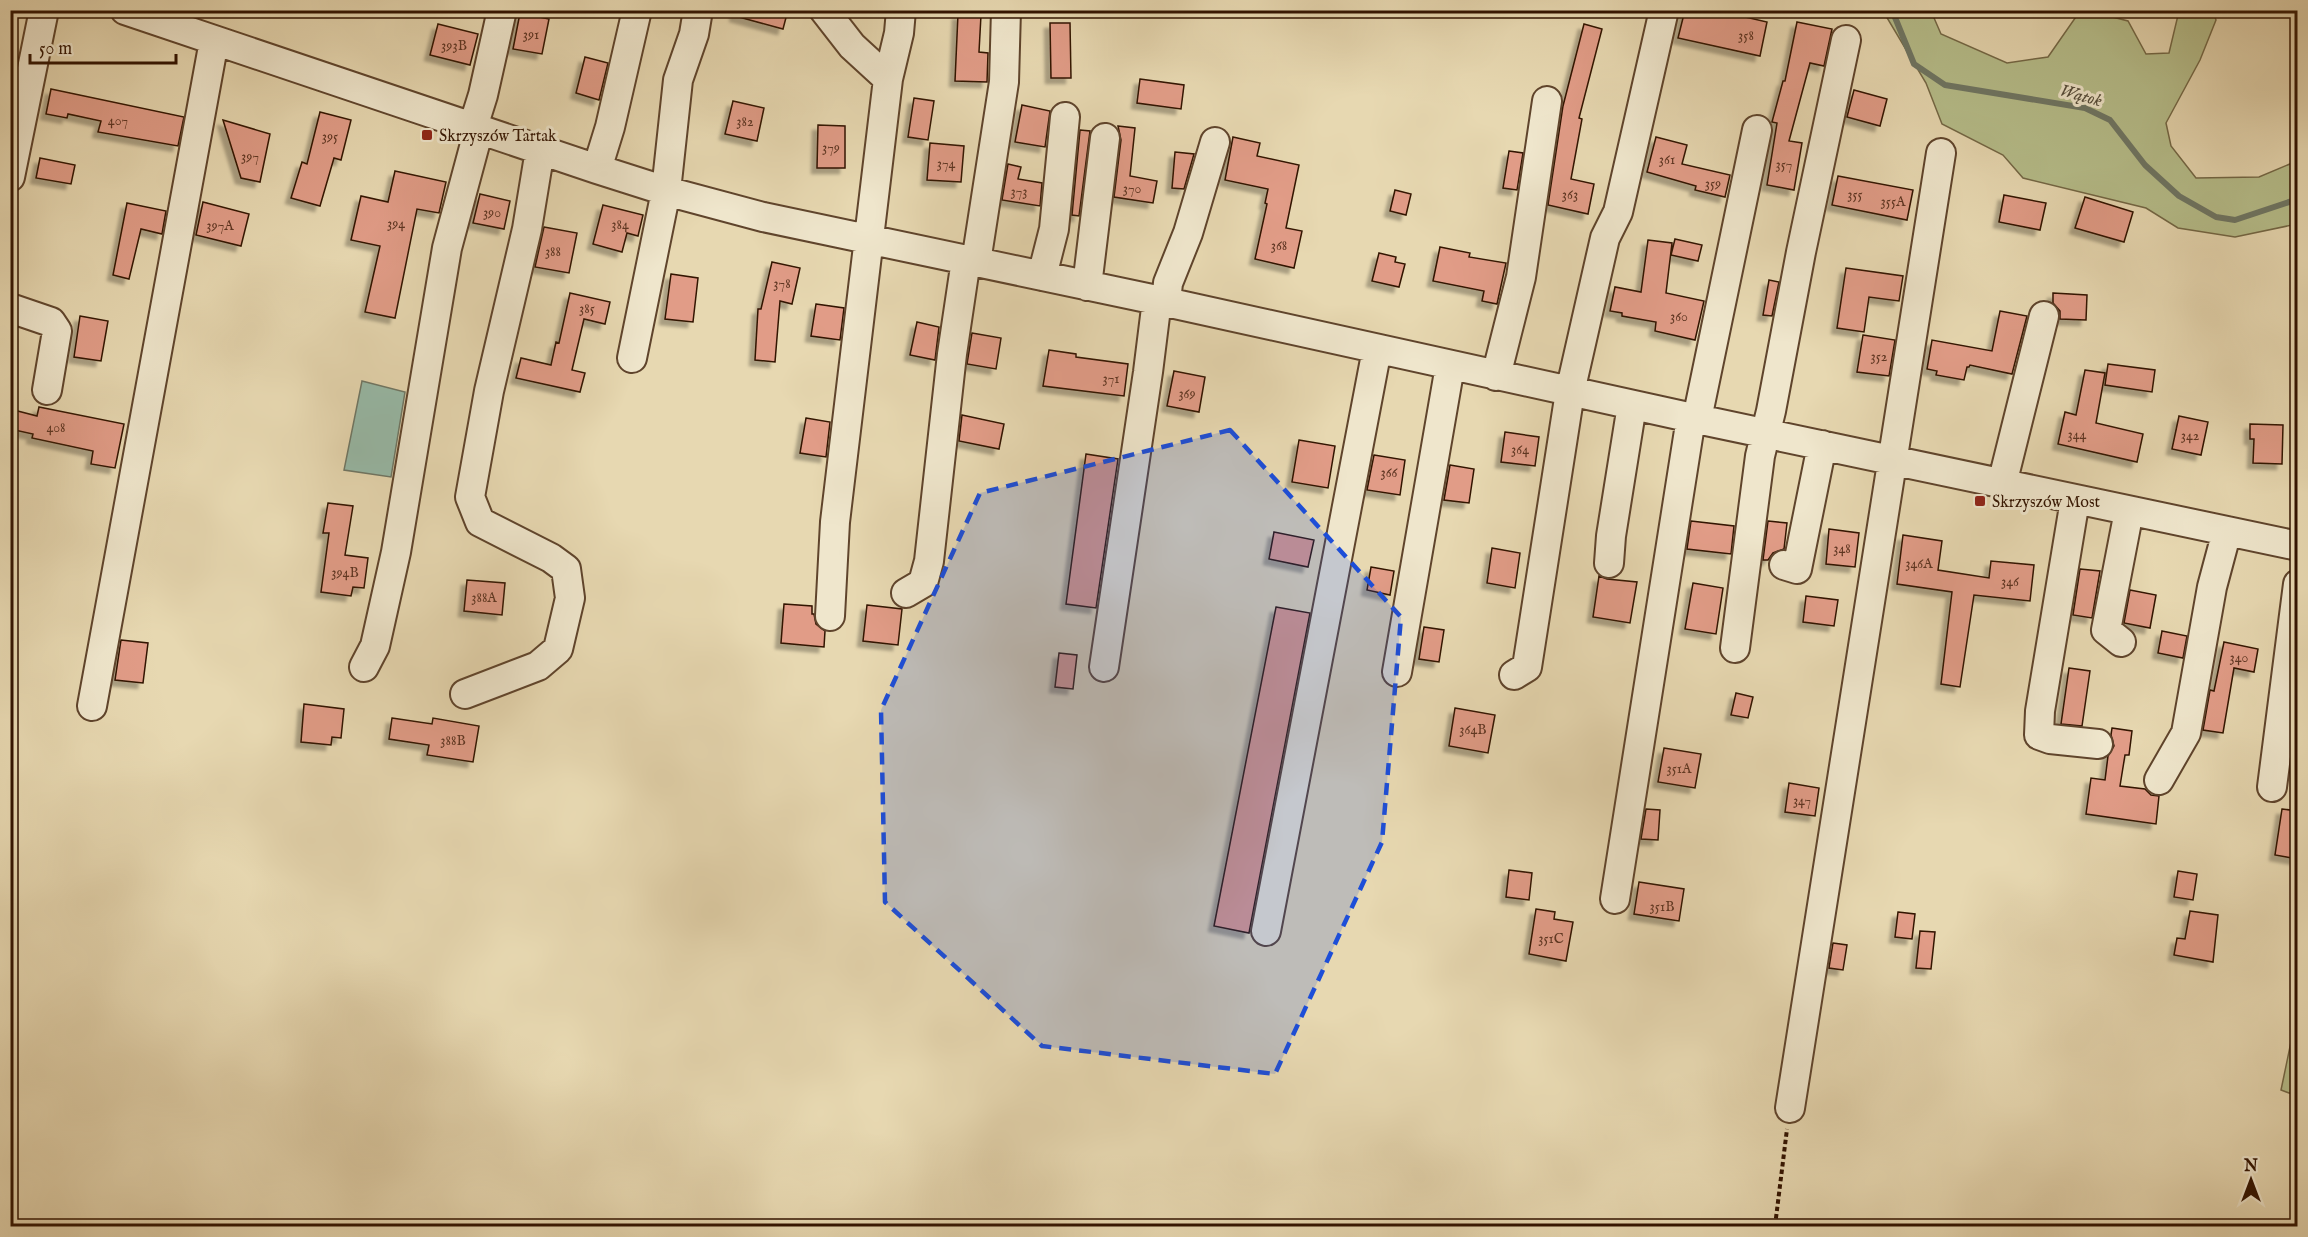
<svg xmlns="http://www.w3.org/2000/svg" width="2308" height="1237" font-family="'IM FELL English',serif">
<defs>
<filter id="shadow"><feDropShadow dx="-5.5" dy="5.5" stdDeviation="1.5" flood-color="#0004"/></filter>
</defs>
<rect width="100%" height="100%" fill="#e7d8b1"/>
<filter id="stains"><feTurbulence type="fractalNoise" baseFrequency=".00333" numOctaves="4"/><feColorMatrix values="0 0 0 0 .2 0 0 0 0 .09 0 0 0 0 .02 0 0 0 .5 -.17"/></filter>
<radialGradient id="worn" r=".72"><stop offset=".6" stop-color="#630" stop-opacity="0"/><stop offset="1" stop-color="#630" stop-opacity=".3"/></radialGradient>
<!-- green -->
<path fill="#b6be8b" stroke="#746846" stroke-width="1.5" d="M 1883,11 L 1931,11 L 1941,34 L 2007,63 L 2048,57 L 2080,11 L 2089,11 L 2128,21 L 2146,54 L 2169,53 L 2179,11 L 2213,11 L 2216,20 L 2200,60 L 2166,123 L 2171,146 L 2196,178 L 2259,177 L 2297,161 L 2297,224 L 2235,237 L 2178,228 L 2146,208 L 2023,178 L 2003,155 L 1942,124 L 1926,83 Z
M 2297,1013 L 2297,1096 L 2281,1090 Z"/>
<!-- water -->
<path fill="#97baa8" stroke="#6f7765" stroke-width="1.5" d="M 362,381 L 405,392 L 391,477 L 344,470 Z"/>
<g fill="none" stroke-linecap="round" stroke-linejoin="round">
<!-- stream -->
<path stroke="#6f7765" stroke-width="6" d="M 1892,10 L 1914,64 L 1945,85 L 2085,108 L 2110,120 L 2145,165 L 2179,196 L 2216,217 L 2235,220 L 2298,199"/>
</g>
<!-- building -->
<path fill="#e19c87" stroke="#321300" stroke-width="1.5" filter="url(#shadow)" d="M 736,10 L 788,10 L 783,29 L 735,16 Z
M 1685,10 L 1715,10 L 1767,22 L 1760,56 L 1678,38 Z
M 520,13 L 549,19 L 542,54 L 513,49 Z
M 958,14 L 981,15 L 979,52 L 988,53 L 987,82 L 955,81 Z
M 1797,22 L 1832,29 L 1824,66 L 1810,63 L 1789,141 L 1802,143 L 1794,190 L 1767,185 L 1777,123 L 1772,122 L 1783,81 L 1785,81 Z
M 1050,23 L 1070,23 L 1071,78 L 1051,78 Z
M 438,24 L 478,34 L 470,65 L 430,55 Z
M 1584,24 L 1602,29 L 1579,118 L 1582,119 L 1571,179 L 1594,184 L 1588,214 L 1548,205 L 1563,106 Z
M 585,57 L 608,63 L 599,100 L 576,93 Z
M 1140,79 L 1184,85 L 1181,109 L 1137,103 Z
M 51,89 L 184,117 L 178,146 L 98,132 L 101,121 L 68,114 L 67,118 L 46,114 Z
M 1854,90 L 1887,99 L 1880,126 L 1847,117 Z
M 914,98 L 934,101 L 928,140 L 908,137 Z
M 733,101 L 764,108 L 757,141 L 725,134 Z
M 1022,105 L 1050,111 L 1045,147 L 1015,142 Z
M 320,112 L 351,120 L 341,160 L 334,158 L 320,206 L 291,198 L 302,162 L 307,164 Z
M 223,120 L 270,134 L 260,182 L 241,178 Z
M 818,125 L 845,126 L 845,168 L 817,168 Z
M 1118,126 L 1135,128 L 1130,176 L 1157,181 L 1153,203 L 1114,197 L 1121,140 Z
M 1080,130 L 1090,131 L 1079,216 L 1072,215 Z
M 1233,137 L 1260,143 L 1257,156 L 1299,165 L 1286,228 L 1302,231 L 1294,268 L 1255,259 L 1267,204 L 1265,203 L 1268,189 L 1225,180 Z
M 1656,137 L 1687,145 L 1682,164 L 1730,175 L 1725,197 L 1695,190 L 1696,186 L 1647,172 Z
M 930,143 L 964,146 L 961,182 L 927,180 Z
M 1509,151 L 1523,153 L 1517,190 L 1503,188 Z
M 1175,152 L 1194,154 L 1184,189 L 1172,188 Z
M 40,158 L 75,165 L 71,184 L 36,178 Z
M 1008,164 L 1021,167 L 1018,179 L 1042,183 L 1040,206 L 1002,200 Z
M 395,171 L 446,182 L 439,213 L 417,209 L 395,318 L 365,312 L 380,246 L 351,240 L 361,196 L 388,202 Z
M 1838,176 L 1913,190 L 1907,220 L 1832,205 Z
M 1395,190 L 1411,194 L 1406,215 L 1390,211 Z
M 480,194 L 510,201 L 504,229 L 473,223 Z
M 2004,195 L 2046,203 L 2040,230 L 1999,222 Z
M 2085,197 L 2133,212 L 2124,242 L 2075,228 Z
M 203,202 L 249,214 L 241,246 L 196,235 Z
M 127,203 L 166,211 L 162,234 L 141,229 L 129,279 L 113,275 Z
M 603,205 L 643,215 L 638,236 L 627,233 L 622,252 L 593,244 Z
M 544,227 L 577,233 L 569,273 L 535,267 Z
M 1675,239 L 1702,245 L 1698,261 L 1671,255 Z
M 1648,240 L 1672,243 L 1666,293 L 1704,301 L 1695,340 L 1655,331 L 1656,322 L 1622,316 L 1622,313 L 1610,311 L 1615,287 L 1641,292 Z
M 1440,247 L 1470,253 L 1469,257 L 1506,263 L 1497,304 L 1482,301 L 1484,291 L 1433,281 Z
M 1379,253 L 1396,257 L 1395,262 L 1405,264 L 1399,287 L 1372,281 Z
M 772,262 L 800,268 L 792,304 L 780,301 L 775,362 L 755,360 L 758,309 L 761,309 Z
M 1846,268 L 1903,276 L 1899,301 L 1869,297 L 1864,332 L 1837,328 Z
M 671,274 L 698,278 L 693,322 L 665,319 Z
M 1769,280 L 1779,282 L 1772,316 L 1763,315 Z
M 570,293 L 610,302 L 605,324 L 584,319 L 572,370 L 585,373 L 580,392 L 516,378 L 521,358 L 551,365 L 556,342 L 559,343 Z
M 2053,293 L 2087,295 L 2086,320 L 2060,319 L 2060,311 L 2053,303 Z
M 816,304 L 844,308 L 840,340 L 811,336 Z
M 2000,311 L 2027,316 L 2012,374 L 1970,365 L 1969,367 L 1967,367 L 1964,380 L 1936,375 L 1937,371 L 1927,369 L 1932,340 L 1992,351 Z
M 80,316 L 108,321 L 101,361 L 74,357 Z
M 917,322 L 939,327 L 935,360 L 910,355 Z
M 972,333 L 1001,338 L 996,369 L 967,364 Z
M 1863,335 L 1895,340 L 1889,376 L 1857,372 Z
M 1049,350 L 1076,354 L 1076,357 L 1128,364 L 1124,396 L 1043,386 Z
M 2108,364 L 2155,370 L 2152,392 L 2105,385 Z
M 2085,370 L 2105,373 L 2096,423 L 2143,434 L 2137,462 L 2058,444 L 2065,412 L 2076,415 Z
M 1174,371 L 1205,377 L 1199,412 L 1167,406 Z
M 39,407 L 124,424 L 115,468 L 91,464 L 93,451 L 32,438 L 33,434 L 10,429 L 10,409 L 37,416 Z
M 962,415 L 1004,424 L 999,449 L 959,441 Z
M 2179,416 L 2208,422 L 2201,455 L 2172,449 Z
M 806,418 L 830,422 L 826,457 L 800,453 Z
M 2250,424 L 2283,425 L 2282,464 L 2253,463 L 2254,439 L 2250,439 Z
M 1505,432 L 1539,437 L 1535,466 L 1501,462 Z
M 1299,440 L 1335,446 L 1328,488 L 1292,482 Z
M 1086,454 L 1118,459 L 1096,608 L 1066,604 Z
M 1374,455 L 1405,460 L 1400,495 L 1367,490 Z
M 1450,465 L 1474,469 L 1469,503 L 1444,500 Z
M 328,503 L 353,506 L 345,555 L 368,558 L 364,588 L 353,587 L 351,596 L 321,592 L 329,533 L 323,533 Z
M 1691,521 L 1734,526 L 1731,554 L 1687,549 Z
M 1768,521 L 1787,523 L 1784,549 L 1773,553 L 1768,560 L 1763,560 Z
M 1829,529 L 1859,533 L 1855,567 L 1826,564 Z
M 1274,532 L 1314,540 L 1308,567 L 1269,559 Z
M 1903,535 L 1942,541 L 1938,570 L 1989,578 L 1991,561 L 2034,565 L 2030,601 L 1974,595 L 1960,687 L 1941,684 L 1952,592 L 1897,584 Z
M 1492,548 L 1520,553 L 1515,588 L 1487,583 Z
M 1371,567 L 1394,571 L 1390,595 L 1367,590 Z
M 2080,569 L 2100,571 L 2092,618 L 2073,615 Z
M 1599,576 L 1607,579 L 1637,582 L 1630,623 L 1593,617 Z
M 467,580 L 505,583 L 502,615 L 464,611 Z
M 1693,583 L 1723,588 L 1716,634 L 1685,629 Z
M 2130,590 L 2156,595 L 2150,628 L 2124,623 Z
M 1806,596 L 1838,600 L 1834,626 L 1803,622 Z
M 784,604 L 812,606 L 812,614 L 814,614 L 816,624 L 825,631 L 824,647 L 781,643 Z
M 867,605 L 902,609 L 898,645 L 863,641 Z
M 1276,607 L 1310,613 L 1249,933 L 1214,926 Z
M 1424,627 L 1444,630 L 1439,662 L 1419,659 Z
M 2162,631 L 2187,636 L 2183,658 L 2158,653 Z
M 121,640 L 148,643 L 143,683 L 115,680 Z
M 2224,642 L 2258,649 L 2254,672 L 2234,668 L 2223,733 L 2203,730 L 2210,690 L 2214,691 Z
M 1059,653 L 1077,655 L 1073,689 L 1055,687 Z
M 2069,668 L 2090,671 L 2082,726 L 2061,724 Z
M 1736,693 L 1753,697 L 1748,718 L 1731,715 Z
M 304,704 L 344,709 L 341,738 L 332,737 L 331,745 L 301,742 Z
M 1455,708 L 1495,715 L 1488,753 L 1449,746 Z
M 392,718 L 432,724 L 433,718 L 479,726 L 473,762 L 427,755 L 429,745 L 389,739 Z
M 2112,728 L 2132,731 L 2129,755 L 2125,755 L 2120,786 L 2145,789 L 2151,795 L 2159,796 L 2156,824 L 2086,814 L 2091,778 L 2105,780 L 2108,756 L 2114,746 L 2111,735 Z
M 1664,748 L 1701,754 L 1695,788 L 1658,782 Z
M 1789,783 L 1819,788 L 1815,816 L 1785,812 Z
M 1646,809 L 1660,810 L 1658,840 L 1641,839 Z
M 2282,809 L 2298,811 L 2298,859 L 2275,855 Z
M 1509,870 L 1532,873 L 1529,900 L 1506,897 Z
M 2178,871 L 2197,874 L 2193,900 L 2174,897 Z
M 1639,882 L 1684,889 L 1679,921 L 1634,914 Z
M 1536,909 L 1555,912 L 1554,919 L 1573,922 L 1566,961 L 1529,954 Z
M 2190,911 L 2218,915 L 2213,962 L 2174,955 L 2177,938 L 2185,939 Z
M 1898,912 L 1915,914 L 1912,939 L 1895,937 Z
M 1920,931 L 1935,932 L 1931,969 L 1916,968 Z
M 1833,943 L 1847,945 L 1843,970 L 1829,968 Z"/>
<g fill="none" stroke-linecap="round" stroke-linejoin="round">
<defs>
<path id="minor" d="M 125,10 L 597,169 L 666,191 L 763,217 L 1166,302 L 1697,419 L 2298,546
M 824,10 L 852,46 L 888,79
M 473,127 L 483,95 L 502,10
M 597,169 L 610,127 L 637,10
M 10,177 L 44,10
M 976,262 L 1004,82 L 1006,10
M 1042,276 L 1054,229 L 1065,117
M 1087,286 L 1105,138
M 1166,302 L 1168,283 L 1188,233 L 1215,142
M 10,308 L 51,322 L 57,331 L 47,390
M 632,358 L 666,191 L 678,80 L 694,34 L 698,10
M 1496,376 L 1521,277 L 1547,101
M 1697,419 L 1757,130
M 2002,484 L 2044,316
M 2075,500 L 2040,711 L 2039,735 L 2050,739 L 2098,744
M 1609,563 L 1611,536 L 1632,405
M 1784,565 L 1797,569 L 1822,445
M 906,593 L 923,583 L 929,561 L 952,354 L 966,260
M 830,616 L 835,522 L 888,79 L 899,33 L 901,10
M 2121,642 L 2106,630 L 2129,511
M 1735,648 L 1760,456 L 1771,411 L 1801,252 L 1846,40
M 364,667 L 375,646 L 396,552 L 447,248 L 479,129
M 1104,667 L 1148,372 L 1157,300
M 1397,672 L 1450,366
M 1514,675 L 1527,667 L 1570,392 L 1605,238 L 1618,212 L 1664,10
M 465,694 L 538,666 L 558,649 L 570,598 L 566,569 L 551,558 L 480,522 L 470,497 L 489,391 L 527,229 L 540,150
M 92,706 C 131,484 175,263 214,41
M 2159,780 L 2186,733 L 2212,587 L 2227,531
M 2272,787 L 2298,584
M 1615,899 L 1691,418
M 1266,931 L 1377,349
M 1790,1108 L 1941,153"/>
</defs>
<!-- minor casing -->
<use href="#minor" stroke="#5f442c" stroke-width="32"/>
<!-- path -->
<path stroke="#321300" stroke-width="4" stroke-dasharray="4.5 3" stroke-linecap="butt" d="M 1775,1226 L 1787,1129"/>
<!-- minor -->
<use href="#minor" stroke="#efe6cc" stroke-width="28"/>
</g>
<!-- marked area -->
<path fill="#1d4ed8" fill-opacity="0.2" stroke="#1d4ed8" stroke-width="4.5" stroke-dasharray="12 8" stroke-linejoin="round" d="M 1230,430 L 1401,617 L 1382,842 L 1275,1074 L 1042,1046 L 885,902 L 881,710 L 980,493 Z"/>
<!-- markers -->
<g fill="#8f2418" stroke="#efe6cc" stroke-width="2">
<rect x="421" y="129" width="12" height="12" rx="3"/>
<rect x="1974" y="495" width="12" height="12" rx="3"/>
</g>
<g text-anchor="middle" stroke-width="6" stroke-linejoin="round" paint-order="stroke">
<!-- number labels -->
<g font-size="14" fill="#5e3522">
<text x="531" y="39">391</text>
<text x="1746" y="40">358</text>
<text x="454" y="50">393B</text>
<text x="118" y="125">407</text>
<text x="745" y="126">382</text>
<text x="330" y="141">395</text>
<text x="831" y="152">379</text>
<text x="250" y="161">397</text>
<text x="1667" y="164">361</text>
<text x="946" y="168">374</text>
<text x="1784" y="169">357</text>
<text x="1713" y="188">359</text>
<text x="1132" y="193">370</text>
<text x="1019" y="196">373</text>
<text x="1570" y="199">363</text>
<text x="1855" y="199">355</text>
<text x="1893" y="206">355A</text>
<text x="492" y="217">390</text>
<text x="396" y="228">394</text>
<text x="620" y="229">384</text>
<text x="220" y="230">397A</text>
<text x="1279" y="250">368</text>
<text x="553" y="256">388</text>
<text x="782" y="288">378</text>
<text x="587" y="313">385</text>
<text x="1679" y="321">360</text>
<text x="1879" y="361">352</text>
<text x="1111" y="383">371</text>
<text x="1187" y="398">369</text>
<text x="56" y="432">408</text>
<text x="2077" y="439">344</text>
<text x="2190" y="440">342</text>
<text x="1520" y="454">364</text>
<text x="1389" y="477">366</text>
<text x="1842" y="553">348</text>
<text x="1919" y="568">346A</text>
<text x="345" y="577">394B</text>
<text x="2010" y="586">346</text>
<text x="484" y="602">388A</text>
<text x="2239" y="662">340</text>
<text x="1473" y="734">364B</text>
<text x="453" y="745">388B</text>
<text x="1679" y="773">351A</text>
<text x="1802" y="805">347</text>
<text x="1662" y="911">351B</text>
<text x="1551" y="943">351C</text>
</g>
<!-- poi labels -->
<g font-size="16" fill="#321300" stroke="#efe6cc" text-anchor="start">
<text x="439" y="141">Skrzyszów Tartak</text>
<text x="1992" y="507">Skrzyszów Most</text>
</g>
<!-- water labels -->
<g font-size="18" font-style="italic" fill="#554d3b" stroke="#efe6cc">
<text transform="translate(2081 95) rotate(15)" y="6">Wątok</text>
</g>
</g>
<!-- margin -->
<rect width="2308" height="1237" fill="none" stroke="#e7d8b1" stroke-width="36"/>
<rect x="12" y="12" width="2284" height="1213" fill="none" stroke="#321300" stroke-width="3"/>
<rect x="18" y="18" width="2272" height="1201" fill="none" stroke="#321300" stroke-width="1.5"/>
<!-- north arrow -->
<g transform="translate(2251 1180)" stroke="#efe6cc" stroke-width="4.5" paint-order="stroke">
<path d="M0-4.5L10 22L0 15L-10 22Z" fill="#321300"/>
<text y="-9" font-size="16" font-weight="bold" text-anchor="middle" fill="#321300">N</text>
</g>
<!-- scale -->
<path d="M30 54v9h146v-9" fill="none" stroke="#321300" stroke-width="3"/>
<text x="39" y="54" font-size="18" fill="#321300" stroke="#efe6cc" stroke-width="4.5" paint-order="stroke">50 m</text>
<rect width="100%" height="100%" filter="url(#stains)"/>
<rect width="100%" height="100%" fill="url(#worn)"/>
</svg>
